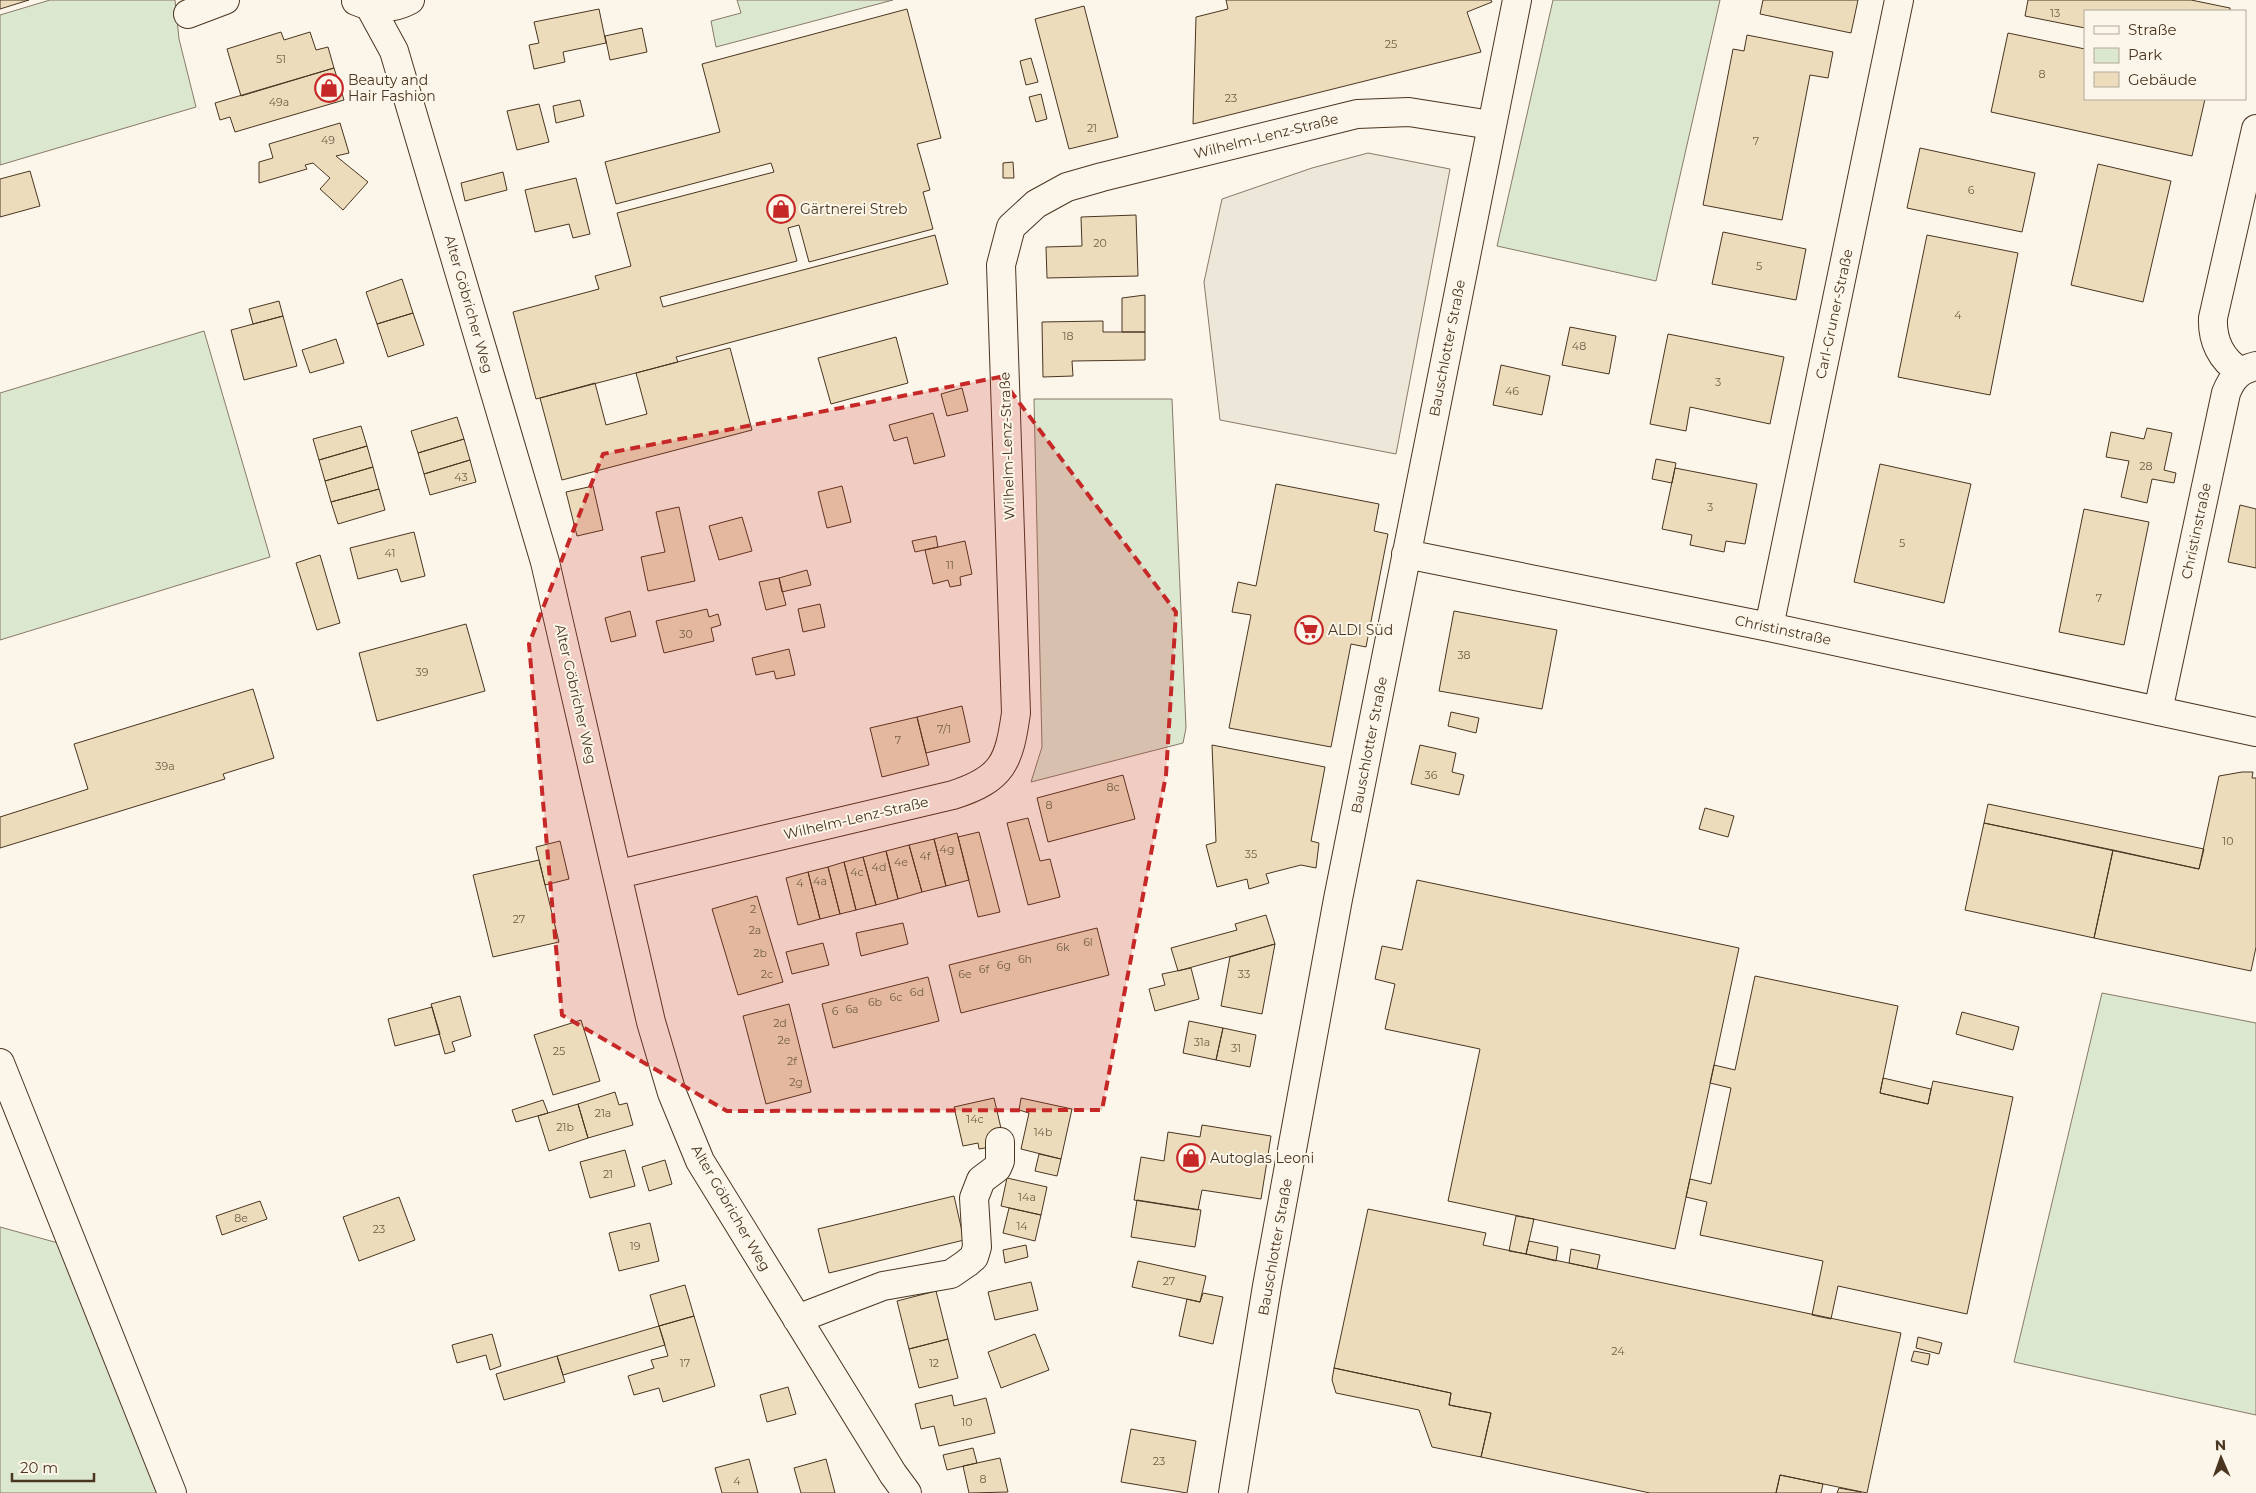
<svg xmlns="http://www.w3.org/2000/svg" width="2256" height="1493" font-family="Montserrat,sans-serif">
<rect width="100%" height="100%" fill="#fbf6e9"/>
<!-- green -->
<path fill="#dce7d0" stroke="#887966" d="M 50,0 L 175,0 L 179,39 L 196,107 L 0,165 L 0,15 Z
M 737,0 L 893,0 L 716,47 L 711,21 L 741,13 Z
M 1553,0 L 1720,0 L 1656,281 L 1497,246 Z
M 204,331 L 270,557 L 0,640 L 0,393 Z
M 1034,399 L 1172,399 L 1186,728 L 1183,743 L 1031,782 L 1042,747 Z
M 2102,993 L 2256,1023 L 2256,1415 L 2014,1362 Z
M 0,1227 L 69,1246 L 161,1493 L 0,1493 Z"/>
<!-- parking -->
<path fill="#ede7d9" stroke="#887966" d="M 1368,153 L 1450,169 L 1396,454 L 1220,420 L 1204,282 L 1222,199 L 1312,168 Z"/>
<!-- building -->
<path fill="#ecdcbc" stroke="#4a3520" d="M 0,0 L 29,0 L 0,9 Z
M 1226,0 L 1491,0 L 1492,2 L 1467,12 L 1481,52 L 1193,124 L 1196,17 L 1228,9 Z
M 1763,0 L 1858,0 L 1851,33 L 1760,14 Z
M 2028,0 L 2191,0 L 2230,8 L 2230,11 L 2085,11 L 2085,28 L 2025,16 Z
M 1084,6 L 1118,137 L 1069,149 L 1035,19 Z
M 599,9 L 606,43 L 563,52 L 565,62 L 534,69 L 529,45 L 539,43 L 534,22 Z
M 907,9 L 941,138 L 917,144 L 930,190 L 923,192 L 933,229 L 809,262 L 799,225 L 788,228 L 797,261 L 660,297 L 663,307 L 935,235 L 948,284 L 676,357 L 678,362 L 536,399 L 513,312 L 599,289 L 595,276 L 631,266 L 617,213 L 774,172 L 771,163 L 616,204 L 605,162 L 720,132 L 702,64 Z
M 642,28 L 647,52 L 610,60 L 605,36 Z
M 281,32 L 284,40 L 310,32 L 316,50 L 328,47 L 334,68 L 241,96 L 227,49 Z
M 2008,33 L 2085,49 L 2085,99 L 2205,99 L 2192,156 L 1991,112 Z
M 1747,35 L 1833,52 L 1828,78 L 1810,75 L 1782,220 L 1703,205 L 1733,49 L 1744,51 Z
M 1031,58 L 1038,82 L 1026,85 L 1020,61 Z
M 334,68 L 344,100 L 235,132 L 230,117 L 220,120 L 215,103 Z
M 1041,94 L 1047,119 L 1036,122 L 1029,97 Z
M 580,100 L 584,116 L 556,123 L 553,106 Z
M 539,104 L 549,142 L 517,150 L 507,111 Z
M 340,123 L 349,153 L 336,156 L 368,182 L 343,210 L 320,189 L 330,178 L 313,163 L 305,165 L 307,169 L 259,183 L 259,162 L 273,158 L 269,144 Z
M 1920,148 L 2035,173 L 2022,232 L 1907,208 Z
M 1013,162 L 1014,178 L 1003,178 L 1003,163 Z
M 2098,164 L 2171,181 L 2143,302 L 2071,285 Z
M 30,171 L 40,206 L 0,217 L 0,179 Z
M 503,172 L 507,190 L 465,201 L 461,183 Z
M 576,178 L 590,234 L 573,238 L 569,224 L 535,232 L 525,190 Z
M 1136,215 L 1138,276 L 1047,278 L 1046,247 L 1082,246 L 1081,217 Z
M 1723,232 L 1806,249 L 1796,300 L 1712,284 Z
M 1927,235 L 2018,253 L 1990,395 L 1898,377 Z
M 402,279 L 413,313 L 377,324 L 366,292 Z
M 1145,295 L 1145,332 L 1122,332 L 1122,298 Z
M 279,301 L 283,316 L 253,324 L 249,309 Z
M 413,313 L 424,345 L 388,357 L 377,324 Z
M 283,316 L 297,366 L 244,380 L 231,330 Z
M 1103,321 L 1103,332 L 1145,332 L 1145,360 L 1072,361 L 1073,376 L 1043,377 L 1042,322 Z
M 1570,327 L 1616,336 L 1609,374 L 1562,365 Z
M 1668,334 L 1784,357 L 1770,424 L 1690,407 L 1686,431 L 1650,424 Z
M 896,337 L 908,383 L 831,404 L 818,358 Z
M 336,339 L 344,363 L 310,373 L 302,350 Z
M 730,348 L 752,430 L 562,480 L 540,398 L 595,383 L 606,425 L 647,414 L 636,373 Z
M 1501,365 L 1550,376 L 1542,415 L 1493,405 Z
M 962,388 L 968,411 L 947,416 L 941,394 Z
M 933,413 L 945,456 L 914,464 L 907,437 L 894,441 L 889,425 Z
M 457,417 L 464,439 L 418,453 L 411,431 Z
M 361,426 L 367,446 L 319,460 L 313,439 Z
M 2147,428 L 2172,433 L 2164,470 L 2176,473 L 2174,483 L 2152,479 L 2147,503 L 2121,497 L 2129,461 L 2106,457 L 2111,432 L 2144,439 Z
M 464,439 L 470,460 L 424,474 L 418,453 Z
M 367,446 L 373,467 L 325,481 L 319,460 Z
M 1656,459 L 1676,463 L 1672,483 L 1652,479 Z
M 470,460 L 476,482 L 430,495 L 424,474 Z
M 1880,464 L 1971,484 L 1944,603 L 1854,582 Z
M 373,467 L 379,489 L 331,502 L 325,481 Z
M 1675,468 L 1757,484 L 1745,544 L 1726,541 L 1724,552 L 1690,545 L 1692,535 L 1662,529 Z
M 1276,484 L 1379,504 L 1374,531 L 1388,534 L 1366,647 L 1351,644 L 1331,747 L 1229,728 L 1251,615 L 1232,612 L 1238,582 L 1256,586 Z
M 593,486 L 603,530 L 577,536 L 566,492 Z
M 842,486 L 851,522 L 827,528 L 818,492 Z
M 379,489 L 385,510 L 338,524 L 331,502 Z
M 2240,505 L 2256,509 L 2256,568 L 2228,562 Z
M 679,507 L 695,581 L 648,591 L 641,557 L 665,552 L 656,512 Z
M 2084,509 L 2149,522 L 2124,645 L 2059,632 Z
M 742,517 L 752,551 L 719,560 L 709,526 Z
M 414,532 L 425,576 L 401,582 L 397,569 L 358,579 L 350,548 Z
M 936,536 L 938,547 L 915,552 L 912,541 Z
M 965,541 L 972,574 L 960,577 L 961,585 L 950,587 L 948,580 L 933,584 L 925,550 Z
M 320,555 L 340,623 L 317,630 L 296,563 Z
M 807,570 L 811,585 L 782,592 L 779,578 Z
M 779,578 L 786,605 L 766,610 L 759,582 Z
M 820,604 L 825,627 L 803,632 L 798,609 Z
M 707,609 L 709,617 L 718,614 L 721,625 L 711,628 L 714,641 L 664,653 L 656,621 Z
M 630,611 L 636,636 L 611,642 L 605,618 Z
M 1454,611 L 1557,630 L 1542,709 L 1439,691 Z
M 466,624 L 485,691 L 377,721 L 359,653 Z
M 789,649 L 795,675 L 776,679 L 774,671 L 756,675 L 752,658 Z
M 253,689 L 274,758 L 223,774 L 225,779 L 0,848 L 0,817 L 88,789 L 74,744 Z
M 962,706 L 970,742 L 926,753 L 917,717 Z
M 1451,712 L 1479,718 L 1476,733 L 1448,726 Z
M 917,717 L 929,765 L 882,777 L 870,728 Z
M 1212,745 L 1325,767 L 1311,841 L 1319,843 L 1316,868 L 1301,865 L 1266,874 L 1269,883 L 1249,889 L 1247,879 L 1217,887 L 1206,845 L 1216,842 Z
M 1420,745 L 1456,753 L 1452,772 L 1464,775 L 1459,795 L 1411,784 Z
M 2242,772 L 2253,772 L 2252,778 L 2256,778 L 2256,947 L 2251,971 L 2094,938 L 2113,850 L 2199,869 L 2219,776 Z
M 1123,775 L 1135,819 L 1048,842 L 1037,798 Z
M 1988,804 L 2204,849 L 2199,869 L 1984,823 Z
M 1705,808 L 1734,816 L 1728,837 L 1699,829 Z
M 1028,818 L 1040,861 L 1050,859 L 1060,897 L 1028,905 L 1007,823 Z
M 1984,823 L 2113,850 L 2094,938 L 1965,910 Z
M 979,832 L 1000,912 L 978,917 L 958,837 Z
M 957,833 L 969,880 L 946,886 L 934,839 Z
M 934,839 L 946,886 L 922,892 L 909,845 Z
M 560,841 L 569,879 L 545,885 L 536,847 Z
M 909,845 L 922,892 L 898,899 L 886,851 Z
M 886,851 L 898,899 L 876,905 L 863,857 Z
M 863,857 L 876,905 L 856,910 L 844,862 Z
M 539,860 L 559,942 L 493,957 L 473,875 Z
M 844,862 L 856,910 L 840,914 L 828,867 Z
M 828,867 L 840,914 L 820,919 L 808,872 Z
M 808,872 L 820,919 L 798,925 L 786,878 Z
M 1417,880 L 1739,948 L 1675,1249 L 1448,1201 L 1480,1049 L 1385,1029 L 1395,984 L 1375,979 L 1382,946 L 1402,950 Z
M 757,896 L 783,982 L 738,995 L 712,909 Z
M 1266,915 L 1275,944 L 1178,971 L 1171,948 L 1237,930 L 1235,924 Z
M 903,923 L 908,944 L 861,956 L 856,933 Z
M 1097,928 L 1109,975 L 961,1013 L 949,965 Z
M 823,943 L 829,965 L 792,974 L 786,952 Z
M 1275,944 L 1262,1014 L 1221,1006 L 1230,957 Z
M 1191,968 L 1199,999 L 1155,1011 L 1149,989 L 1165,985 L 1162,974 Z
M 1755,976 L 1898,1006 L 1880,1093 L 1928,1104 L 1933,1081 L 2013,1097 L 1967,1314 L 1838,1286 L 1831,1319 L 1812,1315 L 1823,1261 L 1700,1235 L 1707,1202 L 1686,1197 L 1690,1179 L 1711,1184 L 1731,1088 L 1710,1083 L 1714,1065 L 1735,1070 Z
M 928,977 L 939,1021 L 833,1048 L 822,1004 Z
M 460,996 L 471,1036 L 452,1042 L 455,1051 L 445,1054 L 431,1004 Z
M 789,1004 L 811,1092 L 766,1104 L 743,1016 Z
M 432,1007 L 440,1034 L 395,1046 L 388,1019 Z
M 1962,1012 L 2019,1027 L 2013,1050 L 1956,1034 Z
M 581,1020 L 600,1081 L 553,1095 L 534,1035 Z
M 1189,1021 L 1223,1028 L 1216,1060 L 1183,1053 Z
M 1223,1028 L 1256,1035 L 1250,1067 L 1216,1060 Z
M 1883,1078 L 1931,1089 L 1928,1104 L 1880,1093 Z
M 615,1092 L 619,1105 L 627,1103 L 633,1125 L 588,1138 L 578,1104 Z
M 994,1098 L 1003,1137 L 991,1147 L 979,1149 L 978,1143 L 963,1146 L 954,1107 Z
M 1021,1098 L 1072,1109 L 1061,1159 L 1021,1149 L 1029,1113 L 1019,1110 Z
M 543,1100 L 548,1113 L 516,1122 L 512,1110 Z
M 578,1104 L 588,1138 L 549,1151 L 538,1116 Z
M 1202,1125 L 1271,1136 L 1261,1199 L 1202,1190 L 1198,1210 L 1134,1200 L 1141,1157 L 1164,1161 L 1168,1132 L 1200,1137 Z
M 625,1150 L 635,1186 L 590,1198 L 580,1162 Z
M 1039,1154 L 1061,1159 L 1057,1176 L 1035,1171 Z
M 665,1160 L 672,1184 L 649,1191 L 642,1167 Z
M 1007,1178 L 1047,1187 L 1041,1215 L 1001,1206 Z
M 954,1196 L 964,1240 L 829,1273 L 818,1229 Z
M 399,1197 L 415,1240 L 359,1261 L 343,1217 Z
M 1137,1200 L 1201,1210 L 1195,1247 L 1131,1237 Z
M 260,1201 L 267,1219 L 222,1235 L 216,1216 Z
M 1009,1208 L 1041,1215 L 1035,1241 L 1003,1233 Z
M 1368,1209 L 1486,1233 L 1483,1245 L 1901,1333 L 1867,1493 L 1780,1475 L 1776,1493 L 1650,1493 L 1481,1457 L 1491,1413 L 1449,1405 L 1451,1393 L 1334,1368 Z
M 1516,1216 L 1534,1219 L 1526,1254 L 1509,1251 Z
M 650,1223 L 659,1261 L 619,1271 L 609,1233 Z
M 1529,1241 L 1558,1247 L 1556,1261 L 1526,1254 Z
M 1026,1245 L 1028,1257 L 1005,1263 L 1003,1250 Z
M 1571,1249 L 1600,1255 L 1597,1269 L 1569,1263 Z
M 1138,1261 L 1206,1276 L 1200,1302 L 1132,1287 Z
M 1031,1282 L 1038,1310 L 995,1320 L 988,1292 Z
M 685,1285 L 694,1316 L 659,1326 L 650,1295 Z
M 936,1291 L 948,1339 L 909,1349 L 897,1301 Z
M 1203,1293 L 1223,1297 L 1213,1344 L 1179,1336 L 1187,1299 L 1200,1302 Z
M 694,1316 L 715,1386 L 663,1402 L 659,1388 L 634,1395 L 628,1376 L 654,1368 L 651,1360 L 668,1356 L 659,1326 Z
M 659,1326 L 665,1345 L 563,1375 L 557,1356 Z
M 492,1334 L 501,1366 L 490,1370 L 486,1355 L 457,1363 L 452,1345 Z
M 1035,1334 L 1049,1370 L 1001,1388 L 988,1352 Z
M 1918,1337 L 1942,1343 L 1939,1354 L 1916,1348 Z
M 948,1339 L 958,1378 L 919,1388 L 909,1349 Z
M 1914,1351 L 1930,1354 L 1928,1365 L 1911,1361 Z
M 557,1356 L 565,1382 L 504,1400 L 496,1374 Z
M 1334,1368 L 1451,1393 L 1449,1405 L 1491,1413 L 1481,1457 L 1432,1447 L 1419,1410 L 1336,1393 L 1332,1380 Z
M 788,1387 L 796,1414 L 767,1422 L 760,1395 Z
M 952,1395 L 954,1406 L 986,1398 L 995,1433 L 939,1446 L 934,1426 L 921,1429 L 915,1404 Z
M 1131,1429 L 1196,1441 L 1187,1493 L 1121,1482 Z
M 973,1448 L 977,1463 L 947,1470 L 943,1455 Z
M 1000,1458 L 1008,1492 L 969,1493 L 963,1466 Z
M 749,1459 L 758,1493 L 722,1493 L 715,1468 Z
M 826,1459 L 835,1493 L 801,1493 L 794,1468 Z
M 1780,1475 L 1823,1484 L 1821,1493 L 1776,1493 Z
M 1839,1488 L 1861,1492 L 1861,1493 L 1837,1493 Z"/>
<g fill="none" stroke-linecap="round" stroke-linejoin="round">
<defs>
<path id="minor" d="M 356,1 C 375,9 392,10 410,0
M 370,7 L 394,51 L 545,562 L 651,1022 L 672,1093 L 700,1161 L 893,1474 L 907,1493
M 188,14 L 225,0
M 2240,371 C 2221,360 2212,340 2213,318 L 2256,129
M 1406,554 L 1769,627 L 2256,732
M 1769,627 L 1899,0
M 2158,711 L 2226,393 C 2232,378 2239,370 2256,366
M 619,874 L 953,795 C 1003,779 1009,762 1016,713 L 1001,265 L 1011,227 L 1036,204 L 1067,187 L 1102,177 L 1357,114 L 1409,112 L 1491,125
M 0,1063 L 172,1493
M 797,1319 L 883,1286 L 951,1274 L 967,1263 L 974,1257 L 977,1247 L 974,1198 L 981,1180 L 997,1168 L 1000,1161 L 1000,1142
M 1233,1493 L 1267,1286 L 1338,899 L 1517,0"/>
</defs>
<!-- minor casing -->
<use href="#minor" stroke="#4a3520" stroke-width="30"/>
<!-- minor -->
<use href="#minor" stroke="#fbf6e9" stroke-width="28"/>
</g>
<!-- marked area -->
<path fill="#c62828" fill-opacity="0.2" stroke="#c62828" stroke-width="4" stroke-dasharray="10 6" stroke-linejoin="round" d="M 1000,377 L 1176,612 L 1166,775 L 1102,1110 L 727,1111 L 562,1015 L 529,644 L 603,454 Z"/>
<!-- icons -->
<defs>
<symbol id="shop-ring" viewBox="-11 -11 22 22"><circle r="9.5" fill="#fbf6e9" stroke="#c62828" stroke-width="1.5"/><path d="M-5-2.5h2.3a2.7 3.5 0 0 1 5.4 0H5L5.5 6h-11ZM-1.5-2.5h3a1.5 2.3 0 0 0-3 0Z" fill="#c62828"/></symbol>
<symbol id="supermarket-ring" viewBox="-11 -11 22 22"><circle r="9.5" fill="#fbf6e9" stroke="#c62828" stroke-width="1.5"/><path d="M-6-5.5h2.5l.6 2H6L4.5 2H-2.5L-4.4-4H-6ZM-1.5 3.2a1.3 1.3 0 1 0 .1 0ZM3 3.2a1.3 1.3 0 1 0 .1 0Z" fill="#c62828"/></symbol>
</defs>
<g fill-rule="evenodd">
<use href="#shop-ring" x="313" y="72" width="32" height="32"/>
<use href="#shop-ring" x="765" y="193" width="32" height="32"/>
<use href="#supermarket-ring" x="1293" y="614" width="32" height="32"/>
<use href="#shop-ring" x="1175" y="1142" width="32" height="32"/>
</g>
<g text-anchor="middle" stroke-width="4" stroke-linejoin="round" paint-order="stroke">
<!-- number labels -->
<g font-size="11" fill="#725f47">
<text x="2055" y="17">13</text>
<text x="1391" y="48">25</text>
<text x="281" y="63">51</text>
<text x="2042" y="78">8</text>
<text x="1231" y="102">23</text>
<text x="279" y="106">49a</text>
<text x="1092" y="132">21</text>
<text x="328" y="144">49</text>
<text x="1756" y="145">7</text>
<text x="1971" y="194">6</text>
<text x="1100" y="247">20</text>
<text x="1759" y="270">5</text>
<text x="1958" y="319">4</text>
<text x="1068" y="340">18</text>
<text x="1579" y="350">48</text>
<text x="1718" y="386">3</text>
<text x="1512" y="395">46</text>
<text x="2146" y="470">28</text>
<text x="461" y="481">43</text>
<text x="1710" y="511">3</text>
<text x="1902" y="547">5</text>
<text x="390" y="557">41</text>
<text x="950" y="569">11</text>
<text x="2099" y="602">7</text>
<text x="686" y="638">30</text>
<text x="1464" y="659">38</text>
<text x="422" y="676">39</text>
<text x="944" y="733">7/1</text>
<text x="898" y="744">7</text>
<text x="165" y="770">39a</text>
<text x="1431" y="779">36</text>
<text x="1113" y="791">8c</text>
<text x="1049" y="809">8</text>
<text x="2228" y="845">10</text>
<text x="947" y="853">4g</text>
<text x="1251" y="858">35</text>
<text x="925" y="860">4f</text>
<text x="901" y="866">4e</text>
<text x="879" y="871">4d</text>
<text x="857" y="876">4c</text>
<text x="820" y="885">4a</text>
<text x="800" y="887">4</text>
<text x="753" y="913">2</text>
<text x="519" y="923">27</text>
<text x="755" y="934">2a</text>
<text x="1088" y="946">6l</text>
<text x="1063" y="951">6k</text>
<text x="760" y="957">2b</text>
<text x="1025" y="963">6h</text>
<text x="1004" y="969">6g</text>
<text x="984" y="973">6f</text>
<text x="767" y="978">2c</text>
<text x="965" y="978">6e</text>
<text x="1244" y="978">33</text>
<text x="917" y="996">6d</text>
<text x="896" y="1001">6c</text>
<text x="875" y="1006">6b</text>
<text x="852" y="1013">6a</text>
<text x="835" y="1015">6</text>
<text x="780" y="1027">2d</text>
<text x="784" y="1044">2e</text>
<text x="1202" y="1046">31a</text>
<text x="1236" y="1052">31</text>
<text x="559" y="1055">25</text>
<text x="792" y="1065">2f</text>
<text x="796" y="1086">2g</text>
<text x="603" y="1117">21a</text>
<text x="975" y="1123">14c</text>
<text x="565" y="1131">21b</text>
<text x="1043" y="1136">14b</text>
<text x="608" y="1178">21</text>
<text x="1027" y="1201">14a</text>
<text x="241" y="1222">8e</text>
<text x="1022" y="1230">14</text>
<text x="379" y="1233">23</text>
<text x="635" y="1250">19</text>
<text x="1169" y="1285">27</text>
<text x="1618" y="1355">24</text>
<text x="685" y="1367">17</text>
<text x="934" y="1367">12</text>
<text x="967" y="1426">10</text>
<text x="1159" y="1465">23</text>
<text x="983" y="1483">8</text>
<text x="737" y="1485">4</text>
</g>
<!-- poi labels -->
<g font-size="14" fill="#4a3520" stroke="#fbf6e9" text-anchor="start">
<text x="348" y="85">Beauty and<tspan x="348" dy="16">Hair Fashion</tspan></text>
<text x="800" y="214">Gärtnerei Streb</text>
<text x="1328" y="635">ALDI Süd</text>
<text x="1210" y="1163">Autoglas Leoni</text>
</g>
<!-- street labels -->
<g font-size="14" fill="#4a3520" stroke="#fbf6e9">
<text transform="translate(1266 136) rotate(-14)" y="5">Wilhelm-Lenz-Straße</text>
<text transform="translate(469 304) rotate(74)" y="5">Alter Göbricher Weg</text>
<text transform="translate(1834 314) rotate(-78)" y="5">Carl-Gruner-Straße</text>
<text transform="translate(1447 348) rotate(-79)" y="5">Bauschlotter Straße</text>
<text transform="translate(1007 446) rotate(-92)" y="5">Wilhelm-Lenz-Straße</text>
<text transform="translate(2196 531) rotate(-78)" y="5">Christinstraße</text>
<text transform="translate(1783 630) rotate(12)" y="5">Christinstraße</text>
<text transform="translate(576 694) rotate(77)" y="5">Alter Göbricher Weg</text>
<text transform="translate(1369 745) rotate(-79)" y="5">Bauschlotter Straße</text>
<text transform="translate(856 818) rotate(-13)" y="5">Wilhelm-Lenz-Straße</text>
<text transform="translate(731 1208) rotate(60)" y="5">Alter Göbricher Weg</text>
<text transform="translate(1275 1247) rotate(-80)" y="5">Bauschlotter Straße</text>
</g>
</g>
<!-- legend -->
<rect x="2084" y="10" width="162" height="90" fill="#fbf6e9" stroke="#b4a999"/>
<rect x="2094" y="26" width="25" height="8" fill="#fbf6e9" stroke="#b4a999"/>
<text x="2128" y="35" font-size="15" fill="#4a3520">Straße</text>
<rect x="2094" y="48" width="25" height="15" fill="#dce7d0" stroke="#b4a999"/>
<text x="2128" y="60" font-size="15" fill="#4a3520">Park</text>
<rect x="2094" y="72" width="25" height="15" fill="#ecdcbc" stroke="#b4a999"/>
<text x="2128" y="85" font-size="15" fill="#4a3520">Gebäude</text>
<!-- north arrow -->
<g transform="translate(2221 1458) rotate(358)" stroke="#fbf6e9" stroke-width="4" paint-order="stroke">
<path d="M0-4L9 19L0 12L-9 19Z" fill="#4a3520"/>
<text y="-8" font-size="14" font-weight="bold" text-anchor="middle" fill="#4a3520">N</text>
</g>
<!-- scale -->
<path d="M12 1473v8h82v-8" fill="none" stroke="#4a3520" stroke-width="2.5"/>
<text x="20" y="1473" font-size="15" fill="#4a3520" stroke="#fbf6e9" stroke-width="4" paint-order="stroke">20 m</text>
</svg>
